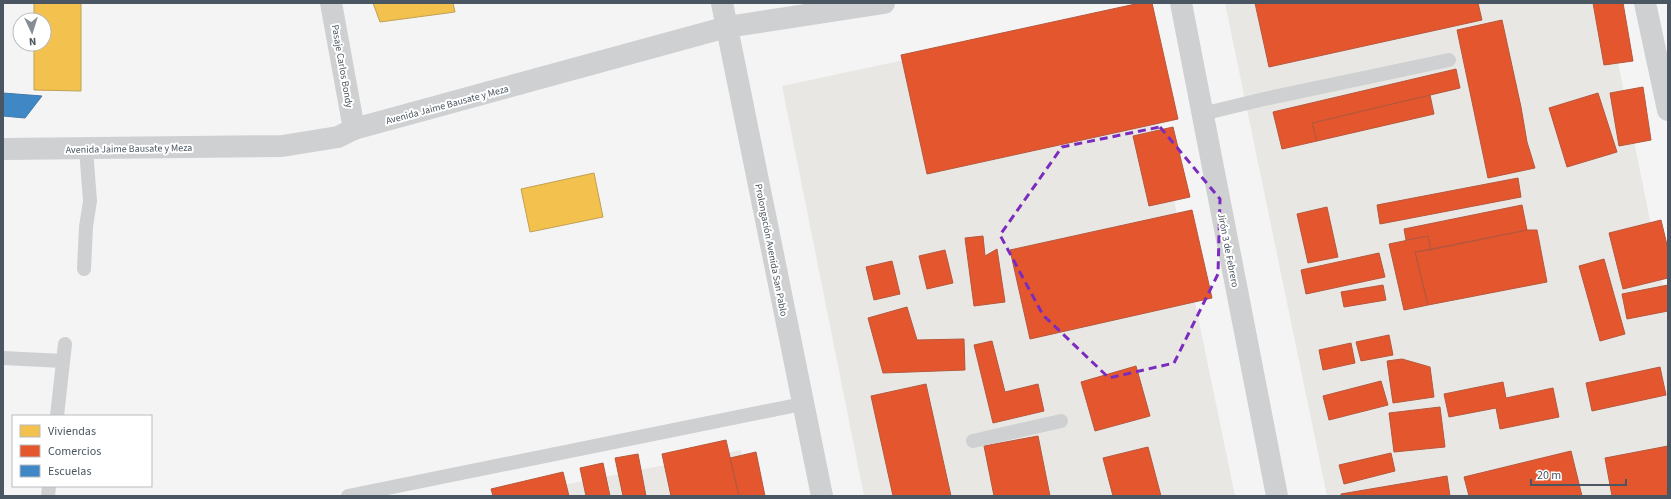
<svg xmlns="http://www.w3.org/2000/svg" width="1671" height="499" font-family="'Source Sans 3',sans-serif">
<rect width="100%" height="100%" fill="#f4f4f4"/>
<!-- commercial -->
<path fill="#e8e7e3" d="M 1225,3 L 1606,3 L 1668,309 L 1668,496 L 1327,496 Z
M 1135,11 L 1235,496 L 864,496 L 782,86 Z
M 741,450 L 750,496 L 508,496 Z"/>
<!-- homes -->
<path fill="#f2c14e" stroke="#c0a154" d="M 34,3 L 81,3 L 81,91 L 34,90 L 34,44 L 44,44 L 44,20 L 34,20 Z
M 373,3 L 453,3 L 455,12 L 380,22 Z
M 594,173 L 603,217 L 530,232 L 521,189 Z"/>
<!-- shops -->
<path fill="#e4572e" stroke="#b6573d" d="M 1140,3 L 1152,3 L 1178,119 L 927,174 L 901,55 Z
M 1255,3 L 1478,3 L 1482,20 L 1269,67 Z
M 1593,3 L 1623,3 L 1633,61 L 1604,65 Z
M 1502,20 L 1521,107 L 1527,142 L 1535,168 L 1488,178 L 1457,30 Z
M 1456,69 L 1460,88 L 1312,123 L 1317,141 L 1282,149 L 1273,112 Z
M 1643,87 L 1651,140 L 1619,146 L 1610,93 Z
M 1598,93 L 1617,152 L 1567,167 L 1549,108 Z
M 1430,95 L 1434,114 L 1317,141 L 1312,123 Z
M 1173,127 L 1190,197 L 1149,206 L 1133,136 Z
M 1518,178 L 1521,197 L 1380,224 L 1377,205 Z
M 1522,205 L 1527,230 L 1431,250 L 1428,236 L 1406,240 L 1404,229 Z
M 1327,207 L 1338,257 L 1308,263 L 1297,214 Z
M 1192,210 L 1212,298 L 1030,339 L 1010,250 Z
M 1661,220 L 1668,249 L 1668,278 L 1623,289 L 1609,233 Z
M 1527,230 L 1537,230 L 1547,282 L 1428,305 L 1415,252 Z
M 983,236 L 985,256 L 997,249 L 1005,302 L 974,306 L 965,238 Z
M 1428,236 L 1431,250 L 1415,252 L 1428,305 L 1404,310 L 1389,244 Z
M 945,250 L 953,283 L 927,289 L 919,256 Z
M 1379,253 L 1385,277 L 1306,294 L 1301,270 Z
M 1604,259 L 1625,334 L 1600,341 L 1579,266 Z
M 892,261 L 900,294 L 874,300 L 866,267 Z
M 1383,285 L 1386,300 L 1344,307 L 1341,292 Z
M 1668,285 L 1668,311 L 1627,319 L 1622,294 Z
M 907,307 L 917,340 L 964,339 L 965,370 L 883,373 L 868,318 Z
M 1389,335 L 1393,355 L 1361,361 L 1356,342 Z
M 992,341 L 1005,392 L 1038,384 L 1044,411 L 993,423 L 974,345 Z
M 1351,343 L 1355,363 L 1323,370 L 1319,350 Z
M 1402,359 L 1430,367 L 1434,397 L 1393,403 L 1387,361 Z
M 1136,366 L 1150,416 L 1095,431 L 1081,382 Z
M 1660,367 L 1666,395 L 1592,411 L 1586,383 Z
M 1381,381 L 1388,405 L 1329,420 L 1323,396 Z
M 1503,382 L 1506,398 L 1553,388 L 1559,417 L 1500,429 L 1496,408 L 1449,417 L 1444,394 Z
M 926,384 L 951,496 L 893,496 L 871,396 Z
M 1440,407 L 1445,447 L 1394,452 L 1389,413 Z
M 1038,436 L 1050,496 L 994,496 L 984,446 Z
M 726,440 L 739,496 L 671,496 L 662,454 Z
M 1668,446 L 1668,496 L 1612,496 L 1605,458 Z
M 1148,447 L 1161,496 L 1113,496 L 1103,458 Z
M 1571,451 L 1582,496 L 1469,496 L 1464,477 Z
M 756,452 L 765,496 L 739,496 L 730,458 Z
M 1391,453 L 1395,471 L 1344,484 L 1339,465 Z
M 638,454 L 646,496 L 623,496 L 615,458 Z
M 603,463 L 610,496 L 586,496 L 580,468 Z
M 563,472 L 569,496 L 493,496 L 491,489 Z
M 1447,476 L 1450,496 L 1341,496 L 1341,494 Z"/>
<!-- schools -->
<path fill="#3f88c5" stroke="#4279a7" d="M 3,93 L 42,96 L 25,118 L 3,116 Z"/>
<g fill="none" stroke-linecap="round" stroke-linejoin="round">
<!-- service -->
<path stroke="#ced0d2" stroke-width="14" d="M 1202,114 L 1264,99 L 1449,60
M 84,269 L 86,227 L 90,201 L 86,149
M 3,358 L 63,361
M 57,416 L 65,344
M 973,441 L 1061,421
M 48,496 L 49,486
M 348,496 L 802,404"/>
<!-- minor -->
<path stroke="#ced0d2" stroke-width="22" d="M 331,3 L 354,129
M 1181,3 L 1277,496
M 1645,3 L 1668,110"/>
<!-- tertiary -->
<path stroke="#ced0d2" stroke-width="22" d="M 722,3 L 822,496
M 3,149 L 282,146 L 338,137 L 354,129 L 727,27 L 884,3"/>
</g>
<!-- marked area -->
<path fill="none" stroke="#7b2cbf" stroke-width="3" stroke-dasharray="8 5" stroke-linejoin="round" d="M 1160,127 L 1220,199 L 1218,274 L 1174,363 L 1109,378 L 1043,315 L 1000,235 L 1062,147 Z"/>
<g text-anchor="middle" stroke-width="4" stroke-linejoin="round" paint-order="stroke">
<!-- street labels -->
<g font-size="10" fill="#4a5661" stroke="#fff">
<text transform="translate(343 66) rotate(80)" y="4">Pasaje Carlos Bondy</text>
<text transform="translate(447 104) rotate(-15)" y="4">Avenida Jaime Bausate y Meza</text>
<text transform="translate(129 148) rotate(-1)" y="4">Avenida Jaime Bausate y Meza</text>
<text transform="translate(772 250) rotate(79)" y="4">Prolongación Avenida San Pablo</text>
<text transform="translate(1229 250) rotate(79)" y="4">Jirón 3 de Febrero</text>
</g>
</g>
<!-- border -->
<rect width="1671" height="499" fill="none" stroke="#4a5661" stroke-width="8"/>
<!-- legend -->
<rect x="12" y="415" width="140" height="72" fill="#ffffff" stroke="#b7bbc0"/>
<rect x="20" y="425" width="20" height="12" fill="#f2c14e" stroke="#b7bbc0"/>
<text x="48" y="435" font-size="12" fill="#4a5661">Viviendas</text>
<rect x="20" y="445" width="20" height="12" fill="#e4572e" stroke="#b7bbc0"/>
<text x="48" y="455" font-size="12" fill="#4a5661">Comercios</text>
<rect x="20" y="465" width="20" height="12" fill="#3f88c5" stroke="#b7bbc0"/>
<text x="48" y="475" font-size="12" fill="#4a5661">Escuelas</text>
<!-- north arrow -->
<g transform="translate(32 32) rotate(176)"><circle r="19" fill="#ffffff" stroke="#b7bbc0"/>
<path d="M0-3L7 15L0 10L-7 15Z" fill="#868d94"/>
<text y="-6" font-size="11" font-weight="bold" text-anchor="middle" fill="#4a5661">N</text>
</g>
<!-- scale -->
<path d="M1531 479v6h95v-6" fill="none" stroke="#4a5661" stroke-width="2"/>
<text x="1537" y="479" font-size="12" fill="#4a5661" stroke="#ffffff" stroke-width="3" paint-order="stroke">20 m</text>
</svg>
